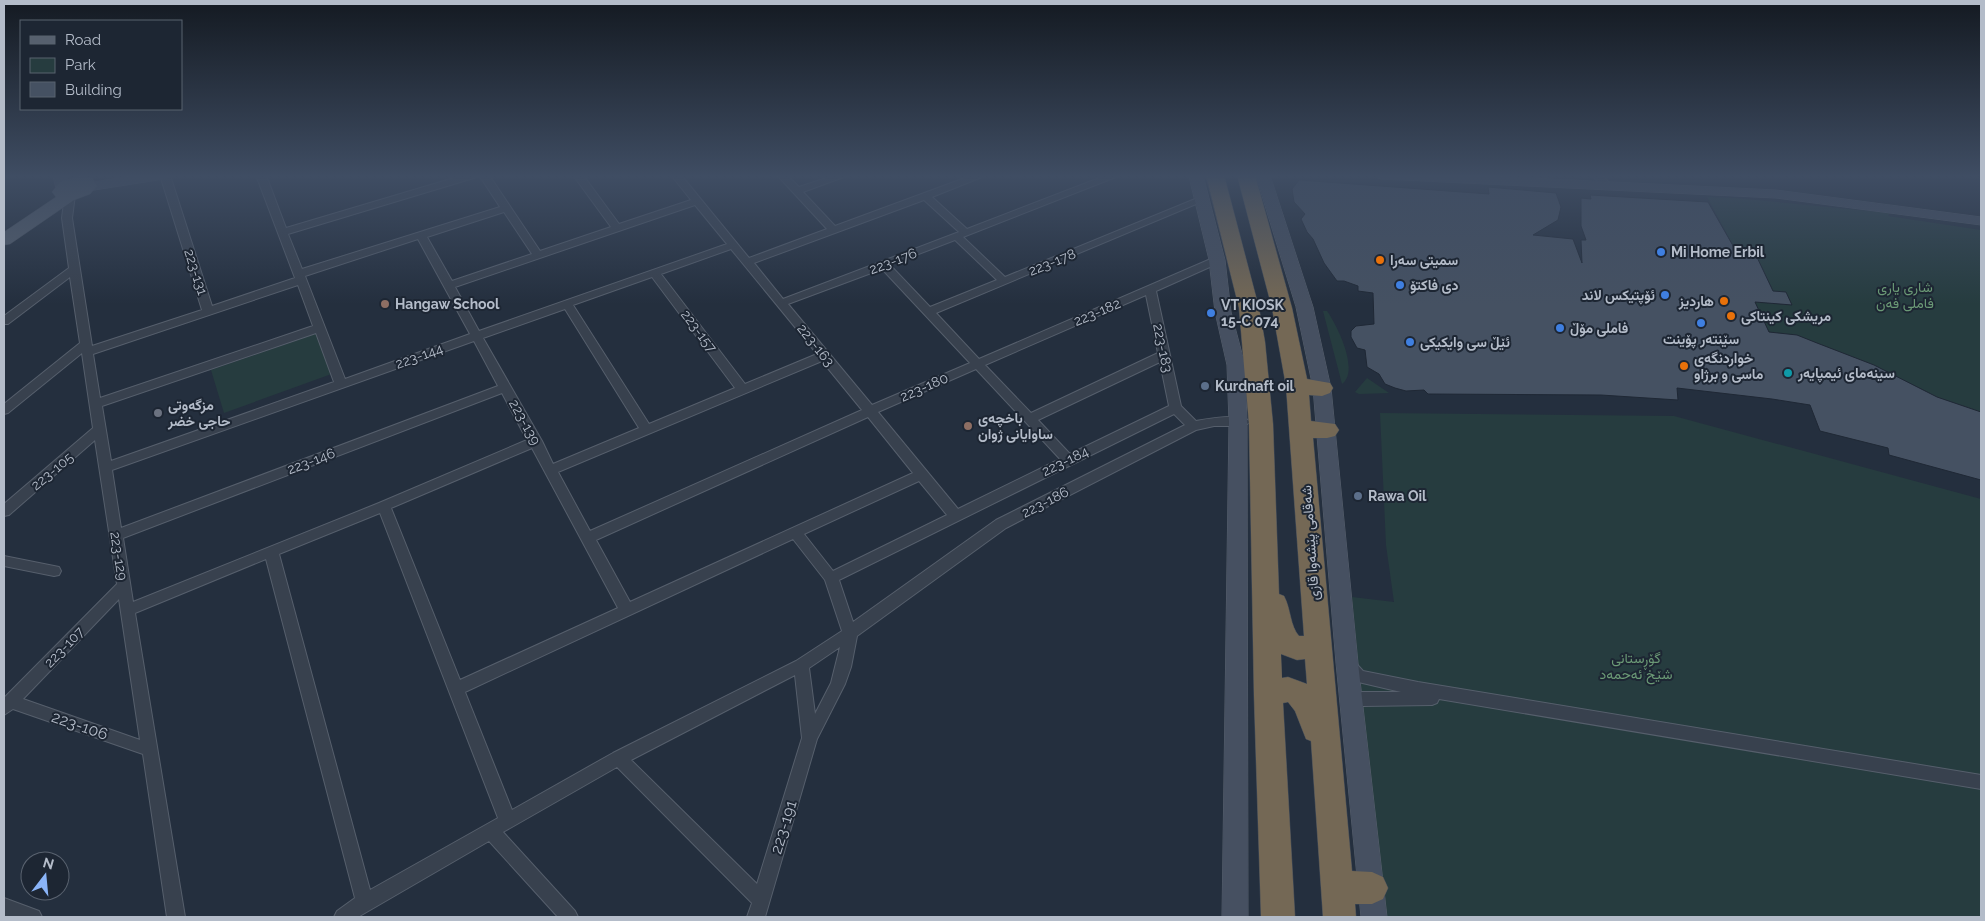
<svg xmlns="http://www.w3.org/2000/svg" width="1985" height="921" font-family="Raleway,Vazirmatn,sans-serif">
<rect width="100%" height="100%" fill="#242f3e"/>
<!-- green -->
<path fill="#263c3f" d="M 1707,197 L 1735,198 L 1890,213 L 1888,216 L 1981,230 L 1981,412 L 1937,397 L 1874,365 L 1817,343 L 1796,335 L 1769,332 L 1755,302 L 1791,305 L 1786,292 L 1773,291 L 1755,253 L 1736,251 Z
M 1323,311 L 1327,311 C 1337,325 1360,371 1342,384 Z
M 321,332 L 337,372 L 224,413 L 211,370 Z
M 1367,378 L 1389,393 L 1359,394 L 1355,392 Z
M 1380,413 L 1674,416 L 1981,499 L 1981,917 L 1382,917 L 1352,597 L 1394,602 L 1386,545 Z"/>
<!-- building -->
<path fill="#455162" stroke="#1f2835" d="M 1299,180 L 1489,194 L 1488,187 L 1556,193 L 1561,207 L 1558,220 L 1533,235 L 1573,239 L 1582,263 L 1581,240 L 1586,240 L 1581,226 L 1581,198 L 1591,199 L 1590,195 L 1708,202 L 1736,251 L 1755,253 L 1773,291 L 1786,292 L 1792,305 L 1755,302 L 1769,332 L 1797,335 L 1817,343 L 1874,365 L 1937,397 L 1981,412 L 1981,480 L 1889,455 L 1888,448 L 1820,431 L 1810,405 L 1772,399 L 1677,388 L 1678,400 L 1601,395 L 1428,394 L 1424,390 L 1406,391 L 1395,388 L 1385,384 L 1379,374 L 1367,367 L 1365,350 L 1357,348 L 1351,337 L 1351,331 L 1356,326 L 1374,324 L 1373,293 L 1358,291 L 1358,286 L 1344,281 L 1337,281 L 1324,263 L 1313,239 L 1307,232 L 1301,219 L 1305,214 L 1294,202 L 1292,189 Z"/>
<g fill="none" stroke-linecap="round" stroke-linejoin="round">
<defs>
<path id="street" d="M 160,175 L 170,175 L 212,306 L 295,278 L 256,175 L 266,175 L 286,228 L 464,175 L 479,175 L 477,177 L 288,234 L 302,269 L 500,207 L 479,175 L 489,175 L 540,251 L 611,227 L 573,175 L 583,175 L 619,224 L 691,200 L 671,175 L 681,175 L 749,258 L 827,229 L 777,175 L 787,175 L 799,187 L 835,175 L 849,175 L 803,192 L 835,226 L 973,175 L 987,175 L 932,197 L 967,229 L 1107,175 L 1121,175 L 963,237 L 1005,277 L 1200,197 L 1203,196 L 1208,199 L 936,313 L 979,359 L 1213,258 L 1221,258 L 1222,260 L 1221,262 L 1156,291 L 1181,406 L 1196,421 C 1207,419 1243,412 1250,422 L 1244,426 L 1214,426 L 1196,430 L 1006,528 L 857,636 L 851,667 L 845,684 L 817,739 L 765,917 L 747,917 L 752,903 L 617,767 L 503,832 L 575,911 L 578,917 L 558,917 L 489,841 L 358,917 L 334,917 L 337,911 L 355,898 L 266,559 L 135,613 L 185,917 L 167,917 L 143,754 L 13,709 L 4,715 L 4,698 L 117,584 L 95,440 L 9,515 L 4,516 L 4,504 L 93,428 L 82,353 L 8,413 L 4,414 L 4,404 L 80,343 L 70,277 L 8,324 L 4,324 L 4,316 L 69,268 L 62,218 L 65,195 L 70,192 L 75,195 L 72,218 L 92,346 L 202,310 ZM 924,200 L 959,232 L 783,299 L 754,263 ZM 695,205 L 727,244 L 479,331 L 455,287 ZM 504,212 L 532,254 L 452,281 L 427,237 ZM 418,239 L 470,334 L 345,379 L 305,276 ZM 955,240 L 997,280 L 930,307 L 890,265 ZM 731,249 L 817,354 L 745,384 L 661,274 ZM 882,269 L 970,363 L 872,405 L 788,304 ZM 652,277 L 735,388 L 649,424 L 573,305 ZM 298,285 L 313,326 L 100,398 L 93,354 ZM 1146,295 L 1158,353 L 1031,413 L 985,365 ZM 565,309 L 639,428 L 553,464 L 542,441 L 483,338 ZM 316,333 L 334,382 L 111,461 L 102,406 ZM 474,341 L 498,386 L 121,528 L 112,470 ZM 822,361 L 862,410 L 590,531 L 558,472 ZM 1160,362 L 1169,406 L 1070,454 L 1038,420 ZM 976,369 L 1060,459 L 958,509 L 878,412 ZM 502,393 L 527,440 L 379,503 L 133,602 L 123,538 ZM 1174,414 L 1185,425 L 996,520 L 853,622 L 839,580 ZM 868,417 L 913,473 L 630,602 L 596,540 ZM 532,448 L 618,608 L 460,680 L 391,508 ZM 919,481 L 947,515 L 833,571 L 804,534 ZM 380,513 L 498,818 L 370,890 L 279,554 ZM 793,539 L 825,580 L 842,631 L 796,661 L 613,753 L 512,810 L 465,692 ZM 119,599 L 140,740 L 23,699 ZM 840,647 L 831,683 L 815,714 L 809,668 ZM 795,675 L 802,738 L 757,884 L 631,760 Z
M 1592,175 L 1602,175 L 1611,185 L 1609,187 L 1603,187 Z
M 4,556 L 59,567 L 61,571 L 59,575 L 54,576 L 4,566 Z
M 1348,658 L 1353,660 L 1363,671 L 1418,682 L 1981,775 L 1981,789 L 1439,699 L 1437,703 L 1432,705 L 1363,706 L 1351,711 L 1346,709 L 1343,704 L 1346,699 L 1362,692 L 1401,692 L 1354,681 L 1341,664 L 1343,660 Z
M 4,898 L 39,911 L 42,917 L 4,916 Z"/>
<path id="secondary" d="M 53,175 L 67,175 L 69,188 L 67,191 L 57,191 Z
M 137,175 L 171,175 L 169,178 L 164,179 L 88,191 L 83,190 L 81,187 L 83,184 L 88,183 Z
M 1189,175 L 1203,175 L 1225,260 L 1231,312 L 1245,365 L 1247,422 L 1248,917 L 1222,917 L 1229,422 L 1227,365 L 1215,312 L 1209,260 Z
M 1256,175 L 1270,175 L 1313,307 L 1331,388 L 1358,663 L 1387,917 L 1361,917 L 1336,663 L 1313,388 L 1296,307 Z
M 1375,175 L 1470,175 L 1776,190 L 1981,217 L 1981,225 L 1776,198 L 1382,179 L 1377,178 Z"/>
<path id="primary" d="M 79,176 L 92,178 L 97,186 L 90,194 L 74,200 L 10,244 L 4,245 L 4,232 L 56,197 L 52,192 L 60,182 Z"/>
<path id="highway" d="M 1206,175 L 1224,175 L 1259,308 L 1265,342 L 1273,424 L 1279,594 L 1284,596 C 1291,609 1290,626 1299,636 L 1304,636 L 1286,386 L 1272,308 L 1237,175 L 1255,175 L 1292,308 L 1307,379 L 1330,383 L 1333,388 L 1330,393 L 1322,396 L 1309,395 L 1311,421 L 1335,424 L 1339,430 L 1335,436 L 1327,438 L 1313,438 L 1352,871 L 1372,872 L 1383,877 L 1388,888 L 1383,899 L 1372,904 L 1355,904 L 1356,917 L 1323,917 L 1311,741 L 1306,739 L 1295,711 L 1288,702 L 1283,703 L 1295,917 L 1261,917 L 1254,696 L 1249,424 L 1239,308 ZM 1281,654 L 1297,660 L 1305,659 L 1307,684 L 1288,677 L 1282,678 Z"/>
</defs>
<!-- street casing -->
<use href="#street" stroke="#565f6c" stroke-width="2"/>
<!-- secondary casing -->
<use href="#secondary" stroke="#565f6c" stroke-width="1"/>
<!-- primary casing -->
<use href="#primary" stroke="#414a57" stroke-width="1"/>
<!-- highway casing -->
<use href="#highway" stroke="#434c59" stroke-width="1"/>
<!-- street -->
<use href="#street" fill="#38414e" fill-rule="evenodd"/>
<!-- secondary -->
<use href="#secondary" fill="#465061" fill-rule="evenodd"/>
<!-- primary -->
<use href="#primary" fill="#56606e" fill-rule="evenodd"/>
<!-- highway -->
<use href="#highway" fill="#746855" fill-rule="evenodd"/>
</g>
<!-- sky -->
<linearGradient id="sky" x2="0" y2="1"><stop stop-color="#141a22"/><stop offset="0.58" stop-color="#3f4d63"/><stop offset="1" stop-color="#3f4d63" stop-opacity="0"/></linearGradient>
<rect width="1985" height="304" fill="url(#sky)"/>
<!-- markers -->
<g fill="#3f7fe0" stroke="#1d2633" stroke-width="2">
<circle cx="1661" cy="252" r="5"/>
<circle cx="1400" cy="285" r="5"/>
<circle cx="1665" cy="295" r="5"/>
<circle cx="1211" cy="313" r="5"/>
<circle cx="1701" cy="323" r="5"/>
<circle cx="1560" cy="328" r="5"/>
<circle cx="1410" cy="342" r="5"/>
</g>
<g fill="#e8710a" stroke="#1d2633" stroke-width="2">
<circle cx="1380" cy="260" r="5"/>
<circle cx="1724" cy="301" r="5"/>
<circle cx="1731" cy="316" r="5"/>
<circle cx="1684" cy="366" r="5"/>
</g>
<g fill="#8d6e63" stroke="#1d2633" stroke-width="2">
<circle cx="385" cy="304" r="5"/>
<circle cx="968" cy="426" r="5"/>
</g>
<circle fill="#0f9aa8" stroke="#1d2633" stroke-width="2" cx="1788" cy="373" r="5"/>
<g fill="#5c6f8a" stroke="#1d2633" stroke-width="2">
<circle cx="1205" cy="386" r="5"/>
<circle cx="1358" cy="496" r="5"/>
</g>
<circle fill="#6b7280" stroke="#1d2633" stroke-width="2" cx="158" cy="413" r="5"/>
<g text-anchor="middle" stroke-width="4" stroke-linejoin="round" paint-order="stroke">
<!-- poi labels -->
<g font-size="14" font-weight="bold" fill="#b4bcc9" stroke="#1d2633" text-anchor="start">
<text x="1671" y="257">Mi Home Erbil</text>
<text x="1390" y="265">سمیتی سەرا</text>
<text x="1410" y="290">دی فاکتۆ</text>
<text x="1655" y="300" text-anchor="end">ئۆپتیکس لاند</text>
<text x="1714" y="306" text-anchor="end">هاردیز</text>
<text x="395" y="309">Hangaw School</text>
<text x="1221" y="310">VT KIOSK<tspan x="1221" dy="16">15-C 074</tspan></text>
<text x="1741" y="321">مریشکی کینتاکی</text>
<text x="1570" y="333">فاملی مۆڵ</text>
<text x="1701" y="344" text-anchor="middle">سێنتەر پۆینت</text>
<text x="1420" y="347">ئێڵ سی وایکیکی</text>
<text x="1694" y="363">خواردنگەی<tspan x="1694" dy="16">ماسی و برژاو</tspan></text>
<text x="1798" y="378">سینەمای ئیمپایەر</text>
<text x="1215" y="391">Kurdnaft oil</text>
<text x="168" y="410">مزگه‌وتی<tspan x="168" dy="16">حاجی خضر</tspan></text>
<text x="978" y="423">باخچەی<tspan x="978" dy="16">ساوایانی ژوان</tspan></text>
<text x="1368" y="501">Rawa Oil</text>
</g>
<!-- street labels -->
<g font-size="14" fill="#b4bcc9" stroke="#1d2633">
<text transform="translate(893 261) rotate(-21)" y="5">223-176</text>
<text transform="translate(1052 262) rotate(-22)" y="5">223-178</text>
<text transform="translate(196 272) rotate(72)" y="5">223-131</text>
<text transform="translate(1097 312) rotate(-23)" y="5">223-182</text>
<text transform="translate(699 331) rotate(53)" y="5">223-157</text>
<text transform="translate(816 345) rotate(51)" y="5">223-163</text>
<text transform="translate(1163 348) rotate(78)" y="5">223-183</text>
<text transform="translate(419 356) rotate(-20)" y="5">223-144</text>
<text transform="translate(924 387) rotate(-24)" y="5">223-180</text>
<text transform="translate(525 422) rotate(61)" y="5">223-139</text>
<text transform="translate(311 461) rotate(-21)" y="5">223-146</text>
<text transform="translate(1065 461) rotate(-26)" y="5">223-184</text>
<text transform="translate(52 471) rotate(-40)" y="5">223-105</text>
<text transform="translate(1045 502) rotate(-27)" y="5">223-186</text>
<text transform="translate(1310 543) rotate(-94)" y="5">شەقامی پێشەوا قازی</text>
<text transform="translate(119 556) rotate(81)" y="5">223-129</text>
<text transform="translate(64 647) rotate(-46)" y="5">223-107</text>
</g>
<!-- park labels -->
<g font-size="14" fill="#6b9a76" stroke="#1d2633">
<text x="1905" y="292">شاری یاری<tspan x="1905" dy="16">فاملی فەن</tspan></text>
<text x="1636" y="663">گۆڕستانی<tspan x="1636" dy="16">شێخ ئەحمەد</tspan></text>
</g>
<!-- near-street labels -->
<g font-size="16" fill="#b4bcc9" stroke="#1d2633">
<text transform="translate(80 725) rotate(19)" y="6">223-106</text>
<text transform="translate(783 827) rotate(-73)" y="6">223-191</text>
</g>
</g>
<!-- border -->
<rect width="1985" height="921" fill="none" stroke="#b4bcc9" stroke-width="10"/>
<!-- legend -->
<rect x="20" y="20" width="162" height="90" fill="#1d2633" stroke="#59626f"/>
<rect x="30" y="36" width="25" height="8" fill="#56606e" stroke="#59626f"/>
<text x="65" y="45" font-size="15" fill="#b4bcc9">Road</text>
<rect x="30" y="58" width="25" height="15" fill="#263c3f" stroke="#59626f"/>
<text x="65" y="70" font-size="15" fill="#b4bcc9">Park</text>
<rect x="30" y="82" width="25" height="15" fill="#455162" stroke="#59626f"/>
<text x="65" y="95" font-size="15" fill="#b4bcc9">Building</text>
<!-- north arrow -->
<g transform="translate(45 876) rotate(16)"><circle r="24" fill="#1d2633" stroke="#59626f"/>
<path d="M0-4L9 19L0 12L-9 19Z" fill="#8ab4f8"/>
<text y="-8" font-size="14" font-weight="bold" text-anchor="middle" fill="#b4bcc9">N</text>
</g>
</svg>
